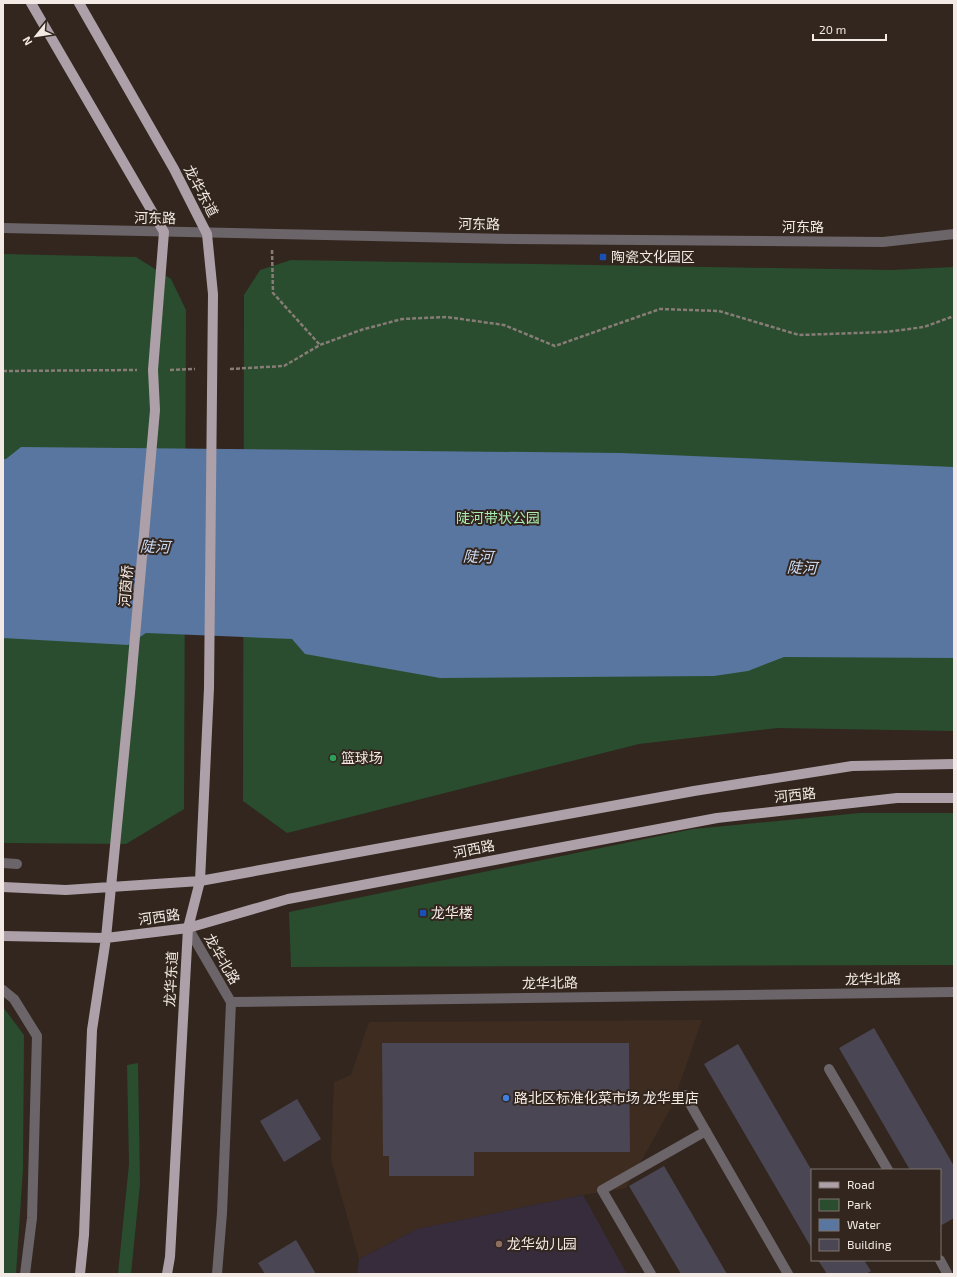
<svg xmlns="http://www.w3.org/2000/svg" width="957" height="1277" font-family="'Exo 2','Noto Sans SC',sans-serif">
<rect width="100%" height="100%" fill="#32261e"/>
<!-- built -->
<path fill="#3e2c20" d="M 702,1020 L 672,1106 L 626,1188 L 583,1195 L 417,1229 L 359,1259 L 331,1159 L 334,1082 L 351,1075 L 369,1022 Z"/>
<!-- education -->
<path fill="#362c3b" d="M 583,1195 L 627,1274 L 357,1274 L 359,1259 L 417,1229 Z"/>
<!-- green -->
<path fill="#294d2e" d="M 3,254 L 136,257 L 171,279 L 186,310 L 184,809 L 126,844 L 3,843 Z
M 291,260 L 891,270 L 954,267 L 954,731 L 778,728 L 639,744 L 287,833 L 243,801 L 244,295 L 260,270 Z
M 860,813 L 954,813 L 954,965 L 291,967 L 289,912 L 693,829 Z
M 3,1007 L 24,1035 L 23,1169 L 16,1274 L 3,1274 Z
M 138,1063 L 140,1184 L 131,1274 L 118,1274 L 129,1164 L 127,1065 Z"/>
<!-- water -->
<path fill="#58769f" d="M 21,447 L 621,453 L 954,467 L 954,658 L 784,657 L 748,671 L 714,676 L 440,678 L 305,654 L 292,639 L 146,633 L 128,645 L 3,638 L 3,459 L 6,459 Z"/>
<!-- building -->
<path fill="#4a4654" d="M 874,1028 L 954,1166 L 954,1218 L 942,1225 L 940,1222 L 940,1170 L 910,1170 L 839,1048 Z
M 382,1043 L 629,1043 L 630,1152 L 474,1152 L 474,1176 L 389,1176 L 389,1156 L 383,1156 Z
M 738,1044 L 812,1171 L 812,1249 L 704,1064 Z
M 297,1099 L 321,1139 L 284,1162 L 260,1121 Z
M 664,1166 L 727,1274 L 681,1274 L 629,1186 Z
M 296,1240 L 316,1274 L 265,1274 L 258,1263 Z
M 818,1260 L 864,1260 L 871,1271 L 866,1274 L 827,1274 Z"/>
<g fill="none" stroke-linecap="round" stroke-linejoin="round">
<!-- path -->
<path stroke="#887d76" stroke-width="2.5" stroke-dasharray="4 2" stroke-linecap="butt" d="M 272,250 L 273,293 L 320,345
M 230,369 L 284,366 L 320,345 L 361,330 L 402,319 L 447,317 L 504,325 L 555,346 L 660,309 L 719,311 L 799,335 L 885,332 L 924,327 L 954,316
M 170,370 L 195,369
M 3,371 L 137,370"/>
<!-- minor -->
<path stroke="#6b6468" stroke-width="10" d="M 3,228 L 514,239 L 883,242 L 954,234
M 3,863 L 17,864
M 188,928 L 231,1002 L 954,992
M 3,990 L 14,999 L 37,1036 L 32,1218 L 25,1274
M 829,1069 L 888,1170
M 685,1095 L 788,1274
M 940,1260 L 947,1273
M 217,1274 L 222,1213 L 231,1002
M 651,1274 L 602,1190 L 706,1131"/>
<!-- major -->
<path stroke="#aea0a8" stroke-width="10" d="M 31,3 L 164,232 L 153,370 L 155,410 L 130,693 L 106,938 L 92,1030 L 84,1235 L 80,1274
M 79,3 L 174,169 L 207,234 L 213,294 L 209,688 L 200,881 L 188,928 L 170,1257 L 167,1274
M 3,887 L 66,890 L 200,881 L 694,791 L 852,766 L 954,764
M 3,936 L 106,938 L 188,928 L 288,899 L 717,818 L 897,798 L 954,798"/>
</g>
<!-- markers -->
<g fill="#1a4fb4" stroke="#32261e" stroke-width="1.5">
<rect x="599" y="253" width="8" height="8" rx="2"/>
<rect x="419" y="909" width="8" height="8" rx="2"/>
</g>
<circle fill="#2e9e5b" stroke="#32261e" stroke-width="1.5" cx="333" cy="758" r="4"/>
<circle fill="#3f7fe0" stroke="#32261e" stroke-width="1.5" cx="506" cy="1098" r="4"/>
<circle fill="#8d6e63" stroke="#32261e" stroke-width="1.5" cx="499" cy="1244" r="4"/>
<g text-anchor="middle" stroke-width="4" stroke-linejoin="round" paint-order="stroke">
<!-- street labels -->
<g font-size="14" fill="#f3eae5" stroke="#32261e">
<text transform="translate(201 191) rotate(62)" y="5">龙华东道</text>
<text transform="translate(155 218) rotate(1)" y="5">河东路</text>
<text transform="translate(479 224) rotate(1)" y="5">河东路</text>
<text x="803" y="232">河东路</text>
<text transform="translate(126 586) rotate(-85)" y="5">河茵桥</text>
<text transform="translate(795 795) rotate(-6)" y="5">河西路</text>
<text transform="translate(474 849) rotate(-11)" y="5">河西路</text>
<text transform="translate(159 917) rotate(-8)" y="5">河西路</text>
<text transform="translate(222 959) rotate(60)" y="5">龙华北路</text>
<text transform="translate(171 979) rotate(-87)" y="5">龙华东道</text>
<text transform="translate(873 979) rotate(-1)" y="5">龙华北路</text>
<text transform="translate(550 983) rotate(-1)" y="5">龙华北路</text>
</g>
<!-- poi labels -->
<g font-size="14" fill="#f3eae5" stroke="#32261e" text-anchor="start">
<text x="611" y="262">陶瓷文化园区</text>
<text x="341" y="763">篮球场</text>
<text x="431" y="918">龙华楼</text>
<text x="514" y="1103">路北区标准化菜市场 龙华里店</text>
<text x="507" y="1249">龙华幼儿园</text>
</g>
<!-- park labels -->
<g font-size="14" fill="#aaebb2" stroke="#32261e">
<text x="498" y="523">陡河带状公园</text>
</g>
<!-- water labels -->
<g font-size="15" font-style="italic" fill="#ccdef8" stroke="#32261e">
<text transform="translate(155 547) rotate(2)" y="5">陡河</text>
<text transform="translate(478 557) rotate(2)" y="5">陡河</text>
<text transform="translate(802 568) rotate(2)" y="5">陡河</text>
</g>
</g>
<!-- border -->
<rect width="957" height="1277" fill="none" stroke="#f3eae5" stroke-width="8"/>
<!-- legend -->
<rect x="811" y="1169" width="130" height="92" fill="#32261e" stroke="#7f746e"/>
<rect x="819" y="1182" width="20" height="6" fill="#aea0a8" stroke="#7f746e"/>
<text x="847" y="1189" font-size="12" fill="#f3eae5">Road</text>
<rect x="819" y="1199" width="20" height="12" fill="#294d2e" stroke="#7f746e"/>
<text x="847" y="1209" font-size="12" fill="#f3eae5">Park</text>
<rect x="819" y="1219" width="20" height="12" fill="#58769f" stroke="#7f746e"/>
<text x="847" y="1229" font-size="12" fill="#f3eae5">Water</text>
<rect x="819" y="1239" width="20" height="12" fill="#4a4654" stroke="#7f746e"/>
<text x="847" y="1249" font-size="12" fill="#f3eae5">Building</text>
<!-- north arrow -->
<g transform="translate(36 36) rotate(240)" stroke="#32261e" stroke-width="3" paint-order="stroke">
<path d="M0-3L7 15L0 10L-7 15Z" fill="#f3eae5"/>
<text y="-6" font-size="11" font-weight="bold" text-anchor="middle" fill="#f3eae5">N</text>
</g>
<!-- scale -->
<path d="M813 34v6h73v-6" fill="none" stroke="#f3eae5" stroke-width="2"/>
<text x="819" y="34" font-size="12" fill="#f3eae5" stroke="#32261e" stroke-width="3" paint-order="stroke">20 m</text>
</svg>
